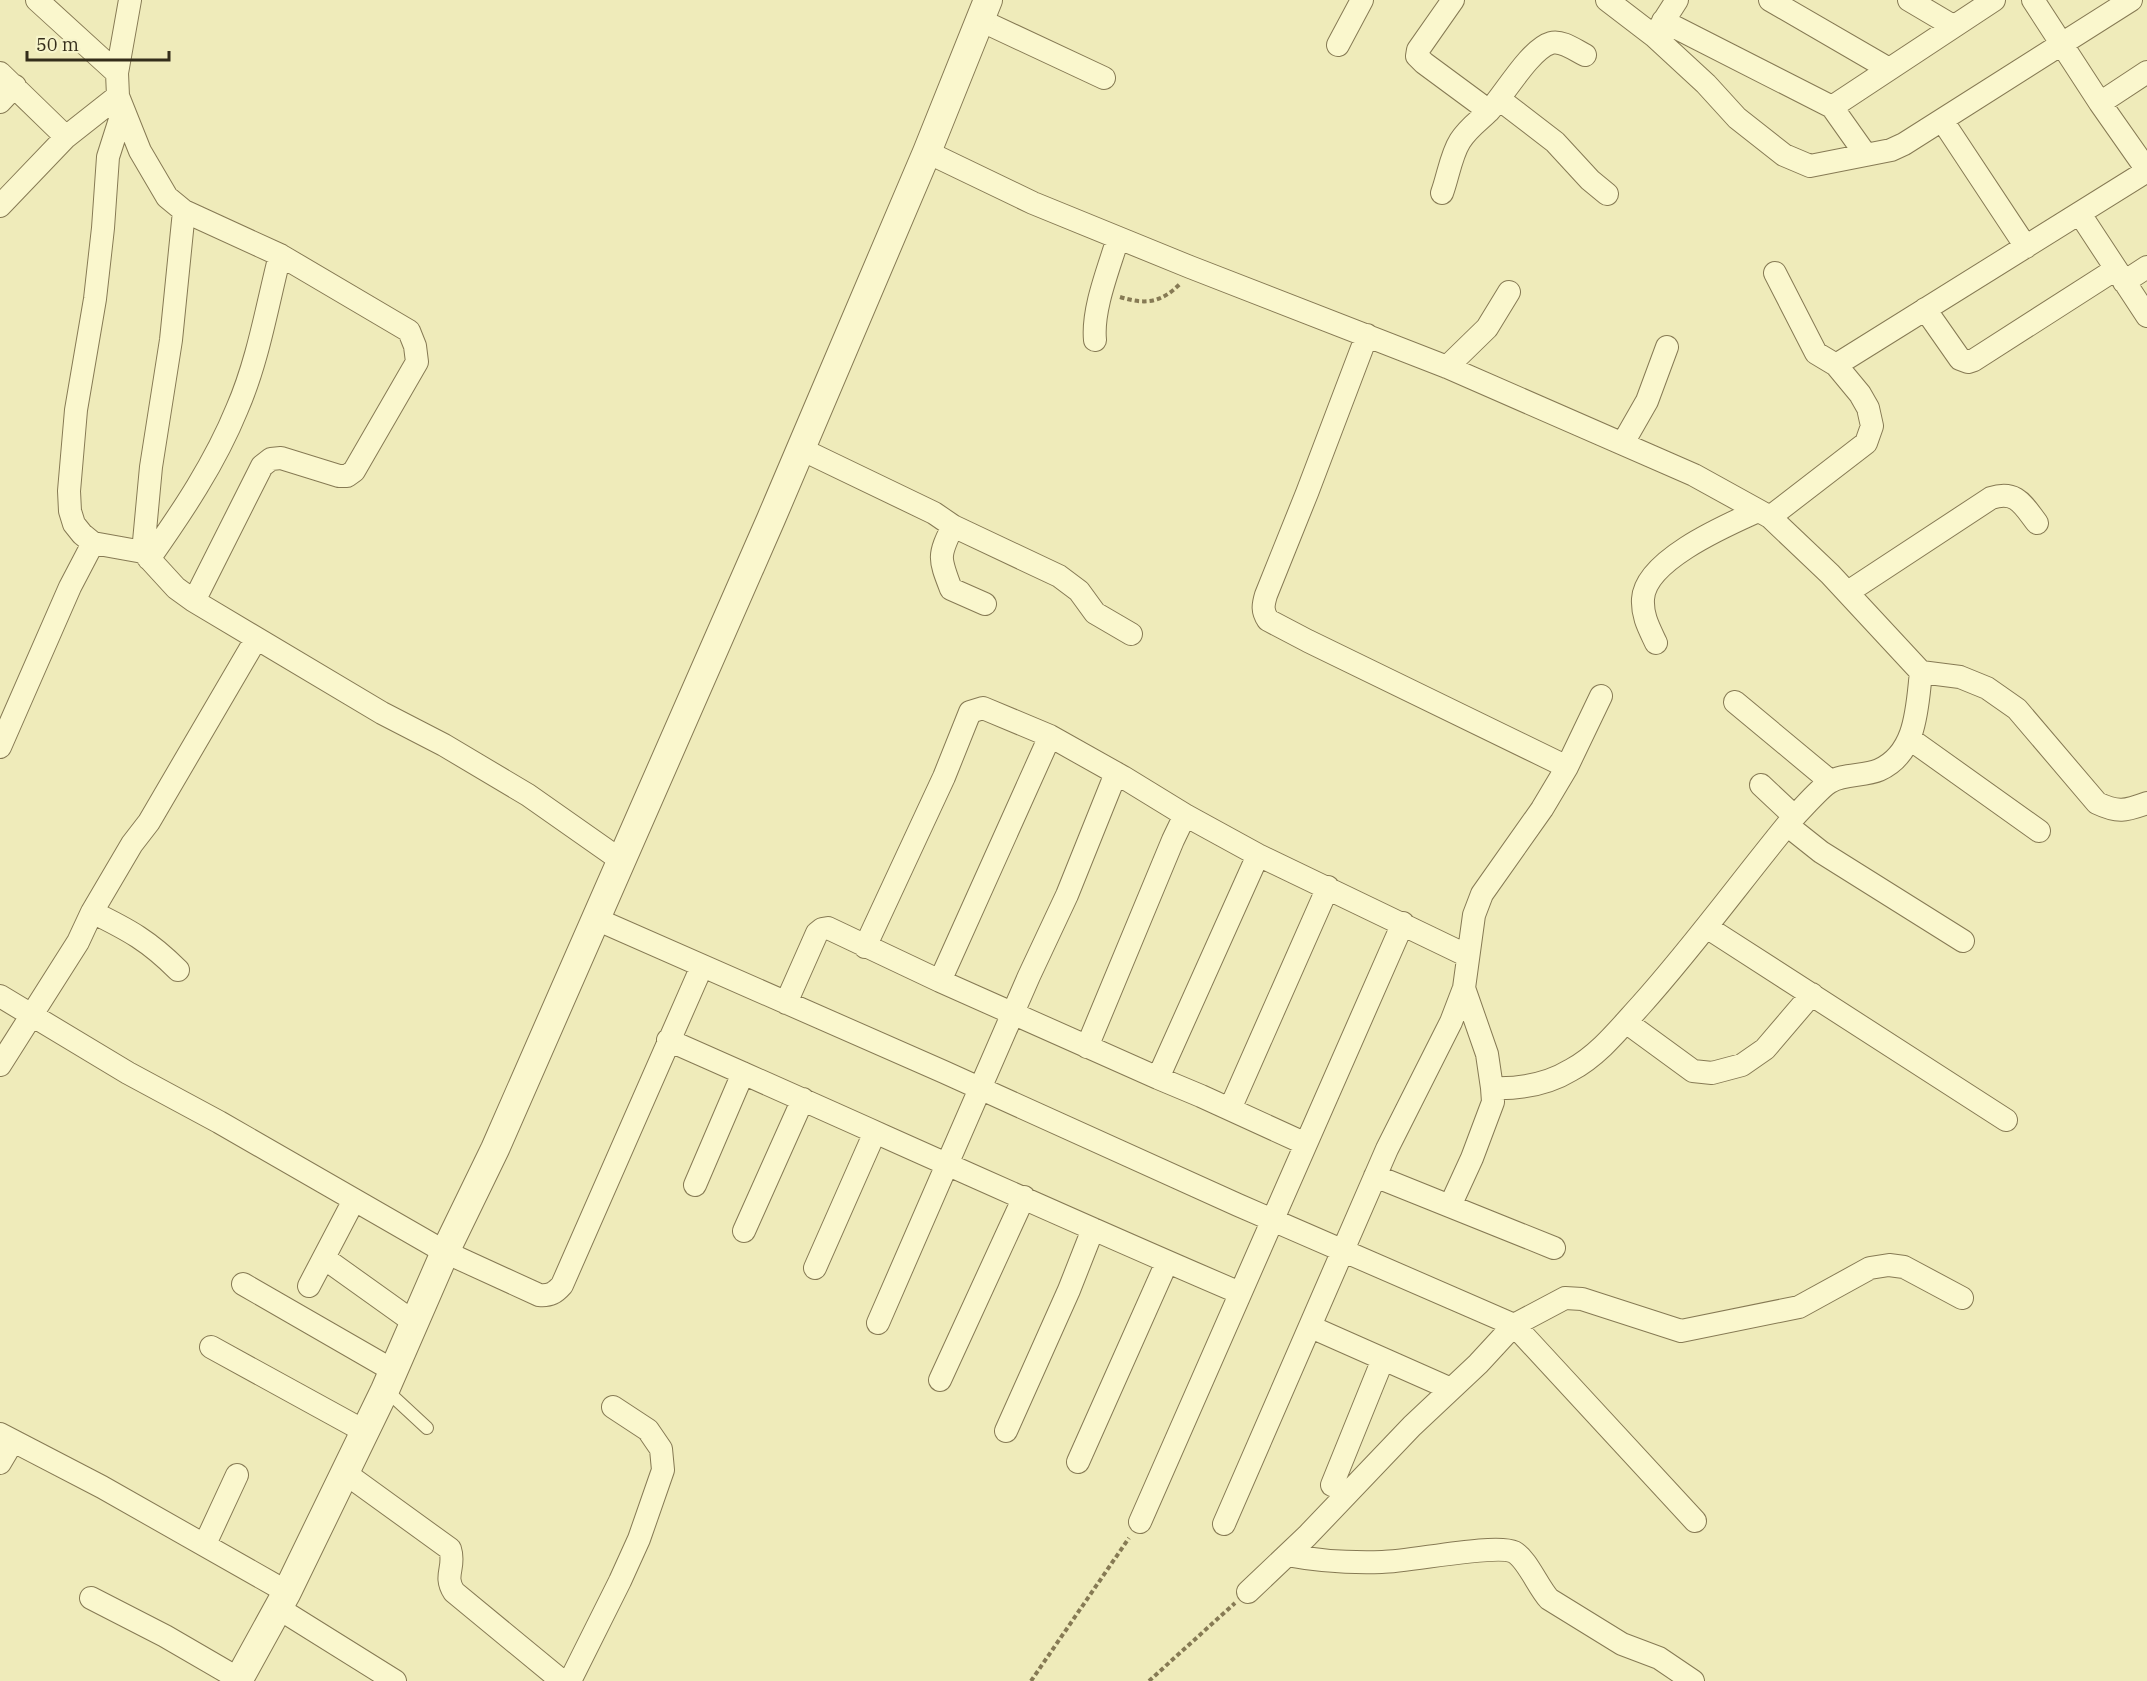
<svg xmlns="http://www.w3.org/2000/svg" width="2147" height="1681" font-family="'IBM Plex Serif',serif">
<rect width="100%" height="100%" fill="#efebba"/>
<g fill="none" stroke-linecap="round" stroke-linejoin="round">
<defs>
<path id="service" d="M 386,1390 L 427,1428"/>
<path id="minor" d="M 37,0 L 117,73
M 130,0 L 117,73 L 118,96 L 140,151 L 167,197 L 184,211 L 280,255 L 409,331 L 415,346 L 417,362 L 354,471 L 347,476 L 339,476 L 281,458 L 271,459 L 262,466 L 194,601 L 382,713 L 444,745 L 528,795 L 622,861
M 1453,0 L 1418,50 L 1417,56 L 1424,63 L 1489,111
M 1607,0 L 1654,36
M 1677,0 L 1654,36 L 1706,84 L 1737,118 L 1784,155 L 1810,166 L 1891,150 L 1904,144 L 2131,0
M 1770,0 L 1889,69
M 1909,0 L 1953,26
M 2033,0 L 2100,103 L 2147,170
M 980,20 L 1104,78
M 1663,21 L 1832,107 L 1866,155
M 1338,45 L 1362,0
M 0,73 L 66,137
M 1499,99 L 1555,142 L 1590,180 L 1607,194
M 0,102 L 15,86
M 2100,103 L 2147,72
M 1832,107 L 1994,0
M 123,110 L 108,157 L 103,228 L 95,299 L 76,410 L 69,491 L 70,511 L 74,524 L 82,534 L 93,543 L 143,552 L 176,588 L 194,601
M 1942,120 L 2026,247
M 927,152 L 1033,203 L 1190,267 L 1447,367 L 1694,475 L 1770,517 L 1830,574 L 1921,672 L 1960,677 L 1987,688 L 2017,709 L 2097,803 C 2118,813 2125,811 2147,803
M 1442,193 C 1448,177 1451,155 1460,141 C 1468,128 1479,121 1489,111 C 1504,95 1530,49 1551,43 C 1562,40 1575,50 1585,55
M 0,206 L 66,137 L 118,96
M 2080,214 L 2147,316
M 2124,282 L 2147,267
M 1925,309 L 1960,359 L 1968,362 L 1974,360 L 2116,269
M 1367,335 L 1307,493 L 1266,595 C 1263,605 1262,611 1268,620 L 1308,641 L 1567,767
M 1095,340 C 1092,309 1109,268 1118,238
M 1836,365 L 2147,171
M 1447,367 L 1487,328 L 1509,292
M 1623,443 L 1647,401 L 1667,347
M 801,449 L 934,513 L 953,526 L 1059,576 L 1079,591 L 1095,613 L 1131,634
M 1770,517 L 1866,443 L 1872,426 L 1868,408 L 1860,394 L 1836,365 L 1816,353 L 1775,273
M 953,526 C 938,556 939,558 951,589 L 985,604
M 143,552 L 151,467 L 171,340 L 184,211
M 149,559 C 182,512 215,463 237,409 C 258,361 267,306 280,255
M 1848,592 L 1991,498 C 2017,490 2023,505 2037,523
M 1656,643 C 1649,628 1642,616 1643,599 C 1645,560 1727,525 1758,511
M 1921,672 C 1917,707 1917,753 1879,770 C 1865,776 1842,774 1830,782 C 1822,786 1794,817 1787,825 L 1821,852 L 1963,941
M 1735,702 L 1830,781
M 1910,739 L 2039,831
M 0,747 L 70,587 L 93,543
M 1761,785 L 1794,816
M 1185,815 L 1258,855 L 1468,956
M 92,912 L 132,844 L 149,822 L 256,639
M 596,919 L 944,1072 L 1238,1205 L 1514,1325 L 1695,1521
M 1708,928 L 2006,1120
M 865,947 L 944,777 L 970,712 L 983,708 L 1050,736 L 1123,777 L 1185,815 L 1173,840 L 1087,1047
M 940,981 L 1050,736
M 0,996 L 128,1073 L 219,1122 L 445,1252 L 539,1295 C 550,1296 555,1293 562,1285 L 702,966
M 786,1003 L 817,933 L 822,929 L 828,928 L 940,981 L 1158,1078 L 1201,1096 L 1306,1144
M 1626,1022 L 1693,1071 L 1712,1073 L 1742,1065 L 1765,1049 L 1812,994
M 668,1040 C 859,1124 1048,1211 1240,1293
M 0,1065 L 78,942 L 92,912 C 129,930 149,941 178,970
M 1158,1078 L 1258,855
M 1492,1088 C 1519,1089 1548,1084 1571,1070 C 1599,1055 1620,1028 1641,1005 C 1693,947 1738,885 1787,825
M 1230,1109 L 1328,887
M 1375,1176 L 1554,1248
M 695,1185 L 743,1073
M 1450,1206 L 1472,1158 L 1493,1102 L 1492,1088 L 1487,1054 L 1464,988
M 744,1231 L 803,1099
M 324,1258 L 415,1323
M 815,1268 L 875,1132
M 243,1284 L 394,1371
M 309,1286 L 354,1200
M 878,1323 L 1029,976 L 1067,895 L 1116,773
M 1311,1327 L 1451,1389
M 211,1347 L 364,1431
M 940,1380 L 1024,1197
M 1006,1431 L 1069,1290 L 1093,1229
M 0,1434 L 102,1487 L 287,1592
M 1078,1462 L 1167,1262
M 0,1463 L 13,1441
M 345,1473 L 450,1549 C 456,1567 443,1575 454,1592 L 562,1681
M 1332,1485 L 1383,1359
M 1140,1522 L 1403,923
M 1224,1524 L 1387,1149 L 1451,1022 L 1464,988 L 1474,915 L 1482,894 L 1542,809 L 1567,767 L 1601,696
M 205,1544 L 237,1475
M 1287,1555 C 1318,1561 1350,1563 1382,1562 C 1409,1562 1495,1543 1514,1552 C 1527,1559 1538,1587 1549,1599 L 1622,1644 L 1659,1658 L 1693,1681
M 1248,1592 L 1307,1536 L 1412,1426 L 1478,1364 L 1514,1325 L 1565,1298 L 1582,1299 L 1681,1331 L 1799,1307 L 1870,1268 L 1889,1265 L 1904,1267 L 1962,1298
M 91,1598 L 165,1636 L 239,1679
M 278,1608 L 395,1681
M 570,1681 L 620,1581 L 639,1539 L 663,1470 L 661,1449 L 648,1430 L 613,1407"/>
<path id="tertiary" d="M 238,1681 L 287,1592 L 385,1390 L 445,1252 L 495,1149 L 771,519 L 927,152 L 988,0"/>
</defs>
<!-- service casing -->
<use href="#service" stroke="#867a54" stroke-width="14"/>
<!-- minor casing -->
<use href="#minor" stroke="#867a54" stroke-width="24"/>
<!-- tertiary casing -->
<use href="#tertiary" stroke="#867a54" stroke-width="30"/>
<!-- path -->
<path stroke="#867a54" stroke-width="4" stroke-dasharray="4.5 3" stroke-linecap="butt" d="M 1120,297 C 1146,305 1161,303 1181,283
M 1031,1681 L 1129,1538
M 1149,1681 L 1235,1603"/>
<!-- service -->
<use href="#service" stroke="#faf7cd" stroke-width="12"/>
<!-- minor -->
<use href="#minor" stroke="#faf7cd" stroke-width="22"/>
<!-- tertiary -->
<use href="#tertiary" stroke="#faf7cd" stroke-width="28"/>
</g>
<!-- scale -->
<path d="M27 51v9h142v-9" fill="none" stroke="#342d1a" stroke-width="3"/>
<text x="36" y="51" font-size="18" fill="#342d1a" stroke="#f6f4ca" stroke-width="4.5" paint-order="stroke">50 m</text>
</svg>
